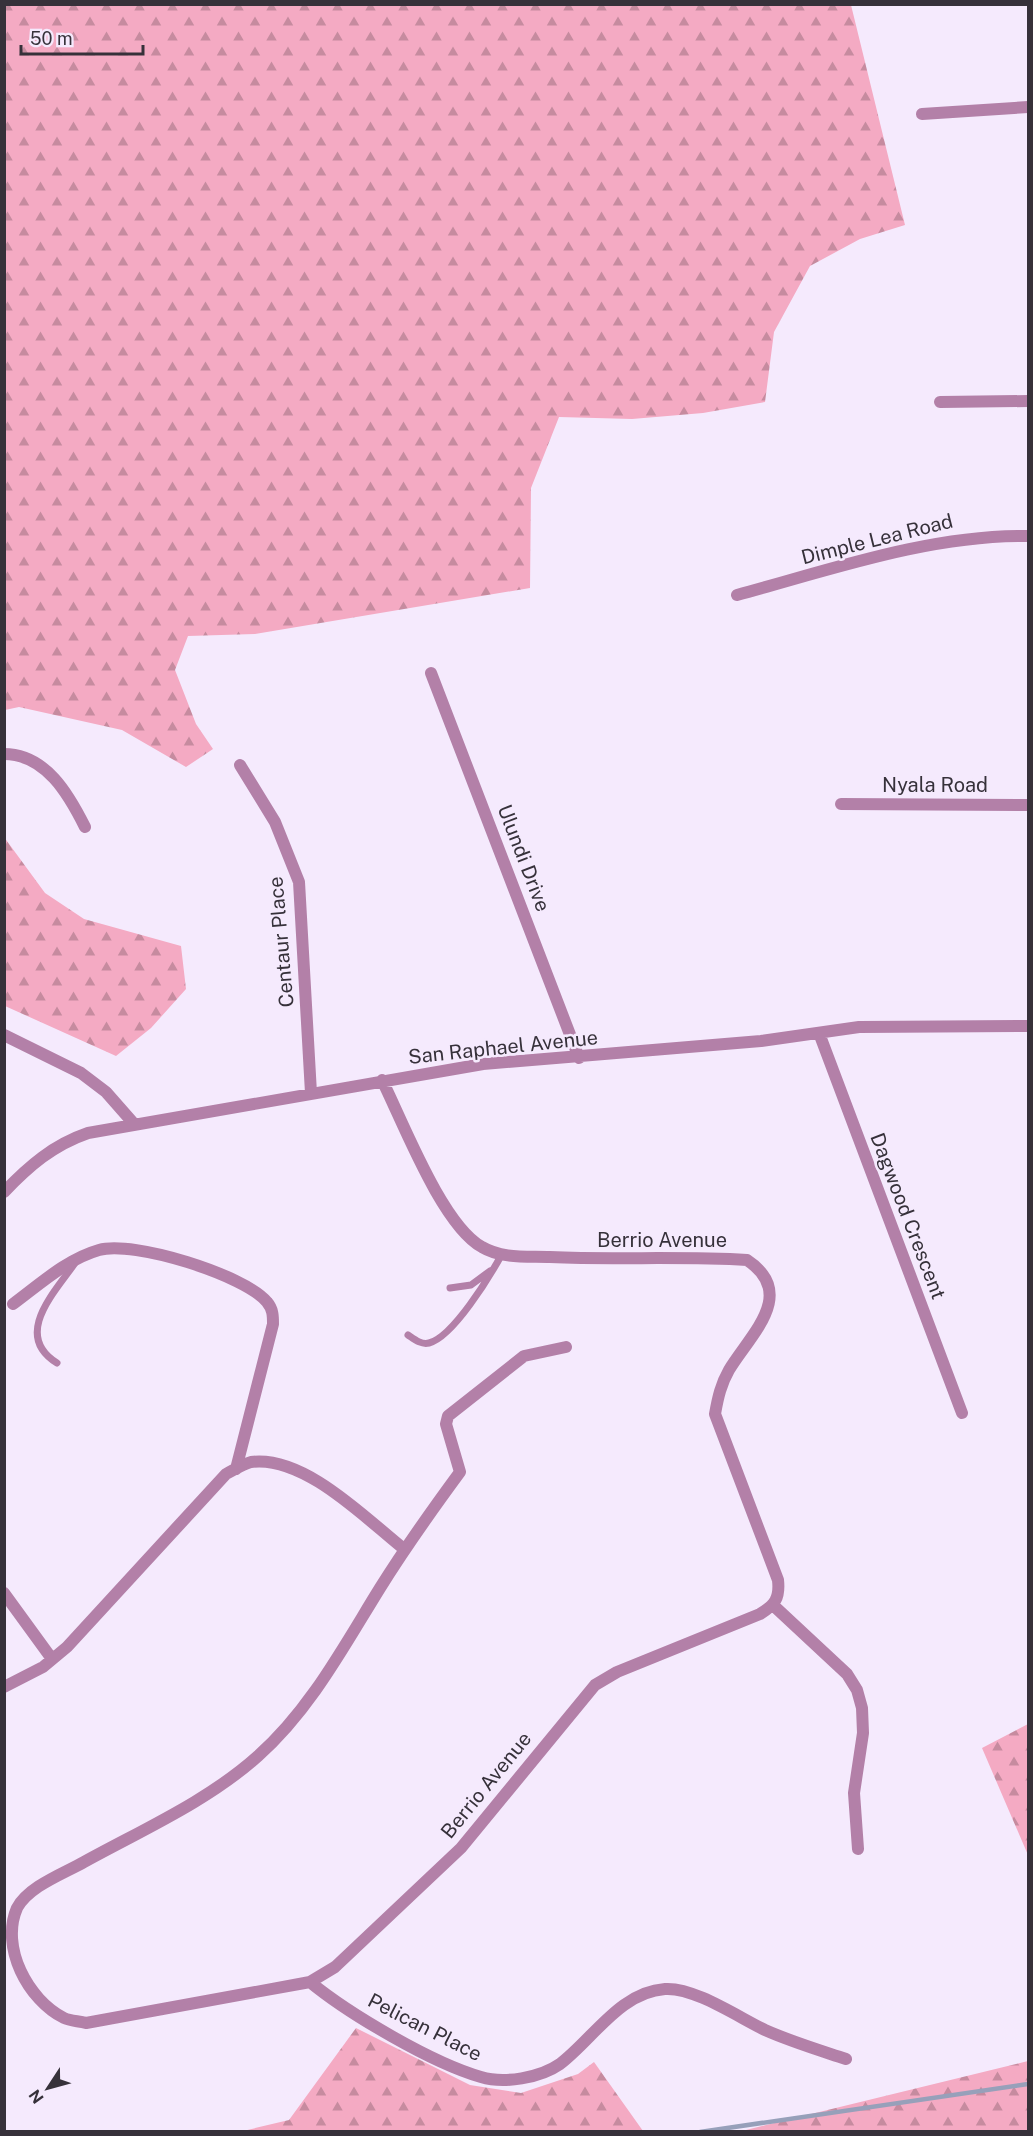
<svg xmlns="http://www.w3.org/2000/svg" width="1033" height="2136" font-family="'Public Sans',sans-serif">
<defs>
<pattern id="forest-firs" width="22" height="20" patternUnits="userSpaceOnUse" patternTransform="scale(1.5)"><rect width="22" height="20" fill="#f4aac3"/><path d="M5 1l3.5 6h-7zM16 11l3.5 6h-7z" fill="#c68b9f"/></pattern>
</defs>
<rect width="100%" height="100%" fill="#f5eafd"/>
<!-- forest -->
<path fill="url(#forest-firs)" d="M 4,5 L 851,5 L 905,225 L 860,239 L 810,266 L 774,332 L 765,402 L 703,413 L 632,419 L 559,417 L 531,488 L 530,588 L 255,634 L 188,636 L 175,670 L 196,724 L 213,749 L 186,767 L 122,730 L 19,707 L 5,710 Z
M 4,837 L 45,893 L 84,919 L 181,946 L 186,989 L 151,1028 L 116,1056 L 5,1006 Z
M 1028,1724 L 1028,1855 L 982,1748 Z
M 356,2028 L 470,2085 L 521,2093 L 578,2074 L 594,2062 L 643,2131 L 243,2131 L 289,2120 Z
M 1028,2061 L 1028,2131 L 742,2131 Z"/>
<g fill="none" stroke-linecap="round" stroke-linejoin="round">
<!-- stream -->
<path stroke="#97a0ba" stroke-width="4.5" d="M 700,2132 L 1028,2084"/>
<!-- lane -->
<path stroke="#b380a8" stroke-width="7" d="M 450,1288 L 471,1285 L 490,1271
M 408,1335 C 414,1339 421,1345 429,1343 C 453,1337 490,1276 502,1254
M 57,1363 C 12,1335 55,1292 75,1263"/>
<!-- street -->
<path stroke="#b380a8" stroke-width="12" d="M 922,114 L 1028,107
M 940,402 L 1028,401
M 737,595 C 833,569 929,535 1028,536
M 431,673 L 579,1058
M 4,754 C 46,754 69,795 85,827
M 240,765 L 275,822 L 299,882 L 311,1093
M 841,804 L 1028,805
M 819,1033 L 962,1413
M 4,1035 L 81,1073 L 106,1092 L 135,1125
M 382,1080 C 403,1122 442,1225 482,1247 C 502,1259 528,1256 550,1257 C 615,1260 681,1256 747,1260 C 798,1294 750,1335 729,1370 C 721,1384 718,1397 715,1414 L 778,1580 C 780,1598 775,1605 760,1614 L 617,1672 L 595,1685 L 461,1848 L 335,1967 L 310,1982 L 86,2023 C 79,2021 70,2021 64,2018 C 28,2000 0,1947 17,1908 C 29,1886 63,1874 84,1862 C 142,1830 208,1801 258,1756 C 310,1710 344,1646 380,1588 C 405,1548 432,1510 460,1472 L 446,1424 L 448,1416 L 524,1356 L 566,1347
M 4,1192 C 29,1166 53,1145 88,1133 L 483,1064 L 761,1041 L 859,1027 L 1028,1026
M 13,1304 C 40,1284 67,1259 99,1250 C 133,1240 245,1275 267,1302 C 273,1309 273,1316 273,1324 L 236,1469
M 4,1593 L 52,1659
M 774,1606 L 847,1674 L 857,1690 L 862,1708 L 863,1733 L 854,1793 L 858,1849
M 4,1687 L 43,1667 L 67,1647 L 226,1474 C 234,1470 243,1464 251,1462 C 304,1455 365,1518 404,1549
M 310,1982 C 349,2014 432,2063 481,2077 C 504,2084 540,2078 560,2064 C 593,2039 620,1992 665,1989 C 694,1987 738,2017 765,2030 C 792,2042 819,2050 846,2059"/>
</g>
<g text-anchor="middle" stroke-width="5" stroke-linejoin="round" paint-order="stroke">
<!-- street labels -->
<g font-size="20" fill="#36313a" stroke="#f5eafd">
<text transform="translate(877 539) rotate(-14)" y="7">Dimple Lea Road</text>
<text x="935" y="792">Nyala Road</text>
<text transform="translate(524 858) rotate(69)" y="7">Ulundi Drive</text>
<text transform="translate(281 942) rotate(-95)" y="7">Centaur Place</text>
<text transform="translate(503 1047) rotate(-6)" y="7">San Raphael Avenue</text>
<text transform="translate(908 1216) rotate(69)" y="7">Dagwood Crescent</text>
<text x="662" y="1247">Berrio Avenue</text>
<text transform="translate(486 1785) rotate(-51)" y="7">Berrio Avenue</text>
<text transform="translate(425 2027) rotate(27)" y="7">Pelican Place</text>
</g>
</g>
<!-- border -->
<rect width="1033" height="2136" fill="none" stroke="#36313a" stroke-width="12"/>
<!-- north arrow -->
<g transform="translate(48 2088) rotate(234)" stroke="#f5eafd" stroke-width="4.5" paint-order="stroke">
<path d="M0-4.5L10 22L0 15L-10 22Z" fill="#36313a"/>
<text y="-9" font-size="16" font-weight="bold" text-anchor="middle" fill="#36313a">N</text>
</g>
<!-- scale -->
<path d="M21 45v9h122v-9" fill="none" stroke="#36313a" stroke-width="3"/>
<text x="30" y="45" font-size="18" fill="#36313a" stroke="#f5eafd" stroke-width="4.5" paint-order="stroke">50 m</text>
</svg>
